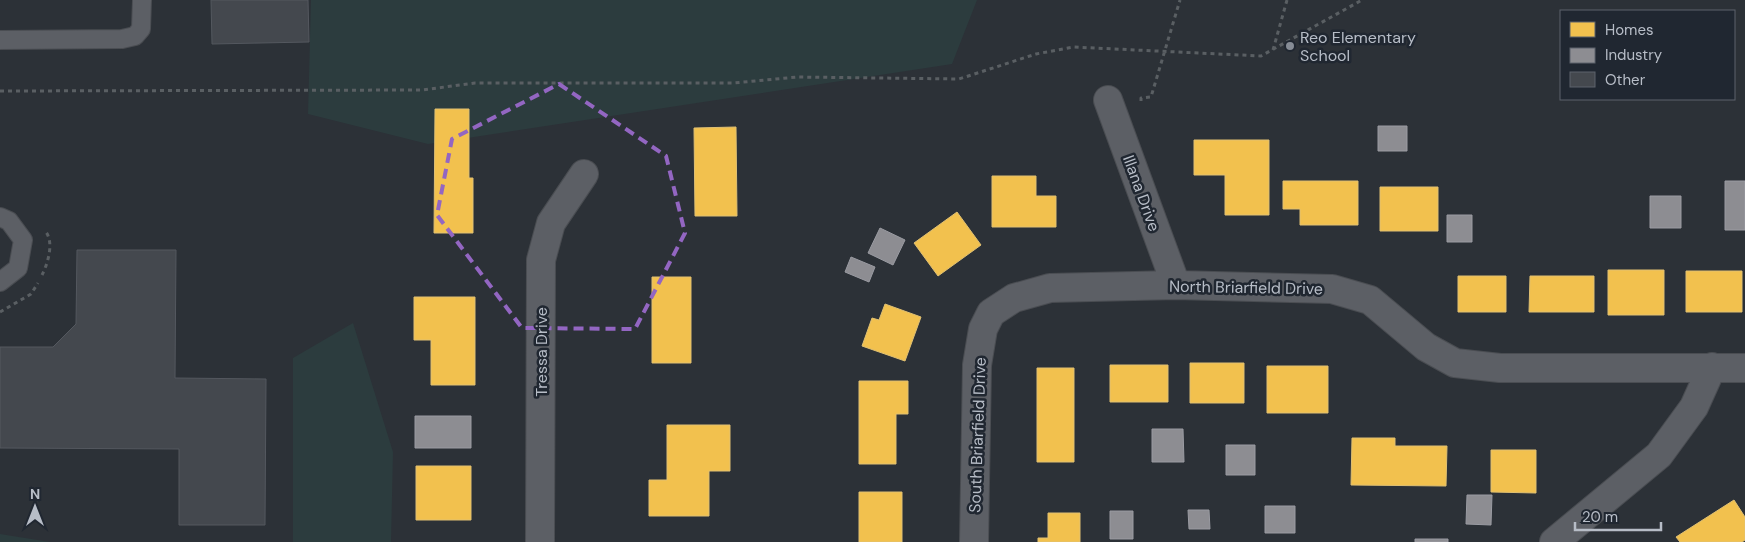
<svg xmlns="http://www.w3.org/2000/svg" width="1745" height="542" font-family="'DM Sans',sans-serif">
<rect width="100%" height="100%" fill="#2c3137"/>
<!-- green -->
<path fill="#2c3c3e" d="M 311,0 L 977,0 L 952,64 L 428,144 L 308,114 Z
M 353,323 L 393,452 L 391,542 L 293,542 L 293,358 Z
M 0,534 L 50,542 L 0,542 Z"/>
<!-- homes -->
<path fill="#f2c14e" stroke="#e0c072" d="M 435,109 L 469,109 L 469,178 L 473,178 L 473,233 L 434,233 Z
M 736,127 L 737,216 L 695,216 L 694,128 Z
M 1194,140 L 1269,140 L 1269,215 L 1225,215 L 1225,175 L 1194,175 Z
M 992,176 L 1036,176 L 1036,196 L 1056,196 L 1056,227 L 992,227 Z
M 1283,181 L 1358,181 L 1358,225 L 1300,225 L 1300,209 L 1283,209 Z
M 1380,187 L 1438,187 L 1438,231 L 1380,231 Z
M 957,212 L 981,245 L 938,276 L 914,243 Z
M 1608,270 L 1664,270 L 1664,315 L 1608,315 Z
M 1686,271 L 1742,271 L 1742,312 L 1686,312 Z
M 1458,276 L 1506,276 L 1506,312 L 1458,312 Z
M 1530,276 L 1594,276 L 1594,312 L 1529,312 Z
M 652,277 L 691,277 L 691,363 L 652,363 Z
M 414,297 L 475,297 L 475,385 L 431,385 L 431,340 L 414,340 Z
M 885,304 L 921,317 L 905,361 L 862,346 L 872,318 L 879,320 Z
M 1190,363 L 1244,363 L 1244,403 L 1190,403 Z
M 1110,365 L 1168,365 L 1168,402 L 1110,402 Z
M 1267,366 L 1328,366 L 1328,413 L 1267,413 Z
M 1037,368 L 1074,368 L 1074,462 L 1037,462 Z
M 859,381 L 908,381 L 908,414 L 896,414 L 896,464 L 859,464 Z
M 667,425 L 730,425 L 730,471 L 709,471 L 709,516 L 649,516 L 649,480 L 667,480 Z
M 1352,438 L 1395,438 L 1395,446 L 1447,446 L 1446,486 L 1351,485 Z
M 1491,450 L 1536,450 L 1536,493 L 1491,492 Z
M 416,466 L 471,466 L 471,520 L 416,520 Z
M 859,492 L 902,492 L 902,542 L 859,542 Z
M 1734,500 L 1745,517 L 1745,540 L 1742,542 L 1680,542 L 1676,537 Z
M 1048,513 L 1080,513 L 1080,542 L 1038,542 L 1038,538 L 1048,538 Z"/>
<!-- industry -->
<path fill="#8d8d92" stroke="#9a9ba2" d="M 1378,126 L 1407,126 L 1407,151 L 1378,151 Z
M 1725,181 L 1745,181 L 1745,230 L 1725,230 Z
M 1650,196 L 1681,196 L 1681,228 L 1650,228 Z
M 1447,215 L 1472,215 L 1472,242 L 1447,242 Z
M 880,228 L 905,240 L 893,265 L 868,253 Z
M 851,257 L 875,267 L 869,282 L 845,272 Z
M 415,416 L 471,416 L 471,448 L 415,448 Z
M 1152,429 L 1183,429 L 1184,462 L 1152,462 Z
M 1226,445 L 1255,445 L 1255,475 L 1226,475 Z
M 1467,495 L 1492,495 L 1491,525 L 1466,524 Z
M 1265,506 L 1295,506 L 1295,533 L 1265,533 Z
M 1188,510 L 1209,510 L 1210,529 L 1189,529 Z
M 1110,511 L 1133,511 L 1133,539 L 1110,539 Z
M 1415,539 L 1448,539 L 1448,542 L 1415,542 Z"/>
<!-- building -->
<path fill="#44484e" stroke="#54585f" d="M 211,0 L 308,0 L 309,42 L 212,44 Z
M 77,250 L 176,250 L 175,378 L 266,379 L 265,525 L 179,525 L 179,449 L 0,448 L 0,347 L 53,347 L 76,324 Z"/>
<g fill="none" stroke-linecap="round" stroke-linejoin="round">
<defs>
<path id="service" d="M 0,40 L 122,39 L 135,36 L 141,29 L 142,0
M 0,217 L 9,221 L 23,240 L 18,268 L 0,282"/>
<path id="minor" d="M 1108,100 L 1176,285
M 540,542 L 541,260 L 551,223 L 584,174
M 974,542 L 977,365 L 983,329 L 991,313 L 1014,298 L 1050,288 L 1176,285 L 1332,289 L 1370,300 L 1426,347 L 1455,363 L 1500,368 L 1745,368
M 1554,542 L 1659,455 L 1694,407 L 1712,367"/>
</defs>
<!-- service casing -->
<use href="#service" stroke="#4a4d52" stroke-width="20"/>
<!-- minor casing -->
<use href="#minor" stroke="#4a4d52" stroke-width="30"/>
<!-- path -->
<path stroke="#5a5f63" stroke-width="3" stroke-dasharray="4 4" stroke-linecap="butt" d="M 1273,50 L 1287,0
M 0,91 L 422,90 L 475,83 L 734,83 L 797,77 L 959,79 L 1036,54 L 1073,47 L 1261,56 L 1362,0
M 1141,101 L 1141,98 L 1151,97 L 1180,0
M 42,275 C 48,263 54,243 46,232
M 0,312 L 31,294 L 38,283"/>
<!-- service -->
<use href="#service" stroke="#5c5f65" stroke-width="18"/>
<!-- minor -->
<use href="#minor" stroke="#5c5f65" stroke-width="28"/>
</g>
<!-- marked area -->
<path fill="none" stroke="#9366c2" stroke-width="4" stroke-dasharray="10 6" stroke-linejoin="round" d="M 559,84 L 666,156 L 685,233 L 635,329 L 522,328 L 437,215 L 452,139 Z"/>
<!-- markers -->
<circle fill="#868c95" stroke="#202731" stroke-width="2" cx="1290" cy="46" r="5"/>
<g text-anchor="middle" stroke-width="5" stroke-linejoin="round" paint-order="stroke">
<!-- poi labels -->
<g font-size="16" fill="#b7bdc7" stroke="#202731" text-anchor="start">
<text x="1300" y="43">Reo Elementary<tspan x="1300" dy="18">School</tspan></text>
</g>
<!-- street labels -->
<g font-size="16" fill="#b7bdc7" stroke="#202731">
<text transform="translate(1142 193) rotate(70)" y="6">Illana Drive</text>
<text transform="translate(1246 287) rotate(1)" y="6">North Briarfield Drive</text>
<text transform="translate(541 352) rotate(-90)" y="6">Tressa Drive</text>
<text transform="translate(977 435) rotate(-88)" y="6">South Briarfield Drive</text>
</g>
</g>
<!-- legend -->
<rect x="1560" y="10" width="175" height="90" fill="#202731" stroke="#5c636d"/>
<rect x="1570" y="22" width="25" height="15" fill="#f2c14e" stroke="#5c636d"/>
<text x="1605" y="35" font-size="15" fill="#b7bdc7">Homes</text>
<rect x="1570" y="48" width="25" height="15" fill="#8d8d92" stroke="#5c636d"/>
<text x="1605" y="60" font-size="15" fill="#b7bdc7">Industry</text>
<rect x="1570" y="72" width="25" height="15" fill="#44484e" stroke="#5c636d"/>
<text x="1605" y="85" font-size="15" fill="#b7bdc7">Other</text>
<!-- north arrow -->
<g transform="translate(35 507)" stroke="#202731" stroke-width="4" paint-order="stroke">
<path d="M0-4L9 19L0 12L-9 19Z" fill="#b7bdc7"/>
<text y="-8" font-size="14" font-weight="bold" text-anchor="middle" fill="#b7bdc7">N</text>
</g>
<!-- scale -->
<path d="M1575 522v8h86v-8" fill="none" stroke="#b7bdc7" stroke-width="2.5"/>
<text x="1582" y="522" font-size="15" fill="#b7bdc7" stroke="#202731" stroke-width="4" paint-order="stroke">20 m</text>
</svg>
